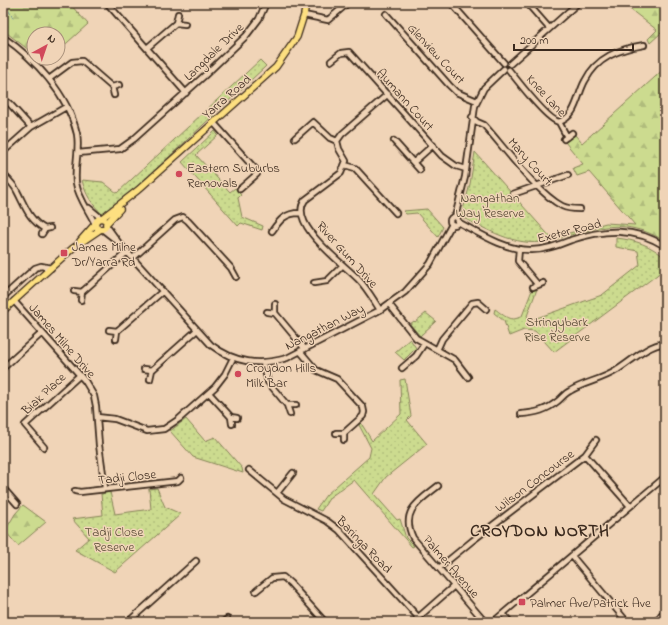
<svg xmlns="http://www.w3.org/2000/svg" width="668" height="625" font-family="'Indie Flower',sans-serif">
<defs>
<pattern id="grass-dots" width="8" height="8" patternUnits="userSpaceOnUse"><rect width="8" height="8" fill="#ccdb8f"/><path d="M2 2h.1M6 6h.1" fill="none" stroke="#b0bc7b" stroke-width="1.8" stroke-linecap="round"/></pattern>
<pattern id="forest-firs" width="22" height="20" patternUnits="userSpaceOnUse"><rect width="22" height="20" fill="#ccdb8f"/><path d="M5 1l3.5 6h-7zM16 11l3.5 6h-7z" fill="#b0bc7b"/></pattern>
</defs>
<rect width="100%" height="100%" fill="#f0d4b7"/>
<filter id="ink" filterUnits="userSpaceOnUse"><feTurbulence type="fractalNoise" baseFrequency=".025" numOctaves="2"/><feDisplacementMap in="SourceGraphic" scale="8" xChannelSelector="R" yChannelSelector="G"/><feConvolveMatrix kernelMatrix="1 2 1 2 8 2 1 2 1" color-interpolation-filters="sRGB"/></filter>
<g filter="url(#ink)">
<!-- grass -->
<path fill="url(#grass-dots)" stroke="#848256" d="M 260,60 L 266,66 L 123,200 L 102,214 C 92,204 85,194 82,180 L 103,182 L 117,193 Z
M 215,131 L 218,135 L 196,155 L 230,192 L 235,188 L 241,195 L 238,198 L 242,217 L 263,226 L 262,230 L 241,223 L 238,226 L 182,162 Z
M 475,152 L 553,240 C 519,249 493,232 463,218 L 462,214 L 470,184 Z
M 427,209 L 443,227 L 438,237 L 417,213 L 406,214 L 403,211 Z
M 616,238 C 635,240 651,245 665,258 L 665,269 L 554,352 L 535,331 L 524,330 L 509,336 L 504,321 L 494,313 L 495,309 C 505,316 510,323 522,316 L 532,290 L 537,289 L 527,316 L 531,320 L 602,295 L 640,265 L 638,251 L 616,247 Z
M 426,313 L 436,321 L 420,336 L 410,324 L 414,321 L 415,322 Z
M 410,339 L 416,348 L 404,360 L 395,352 Z
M 405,379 L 411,416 L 407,420 L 427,444 L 386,477 L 374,494 L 397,520 L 400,519 L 406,538 L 414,546 L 412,547 L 354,480 L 330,497 L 321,511 L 316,509 L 326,495 L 369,457 L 371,448 L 359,425 L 361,423 L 372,441 L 401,414 L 400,380 Z
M 186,419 L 205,441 L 215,437 L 242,468 L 243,473 L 193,457 L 170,431 Z
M 157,488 L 165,507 L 181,514 L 115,572 L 75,550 L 89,538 L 72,519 L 103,515 L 101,494 L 110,492 L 115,514 L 151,509 L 149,489 Z"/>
<!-- forest -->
<path fill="url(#forest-firs)" stroke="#848256" d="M 3,3 L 69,3 L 88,24 L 58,51 L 58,34 L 34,34 L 34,54 L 3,30 Z
M 622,3 L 665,3 L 665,37 L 661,33 L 650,43 L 648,39 L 657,30 Z
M 665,68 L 665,241 C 656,236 646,231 636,229 C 608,221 580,233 553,240 L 551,238 L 606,223 L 635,225 L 589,172 L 577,176 L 573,168 L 583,164 L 565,142 L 575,135 L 582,143 Z
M 23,505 L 46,522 L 18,546 L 5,531 L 15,514 Z"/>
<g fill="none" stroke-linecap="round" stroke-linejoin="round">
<!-- stream -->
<path stroke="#6d8b9b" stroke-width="1" d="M 4,3 L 13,18"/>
<defs>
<path id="minor" d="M 107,3 L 186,93
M 451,3 L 504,63
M 528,4 L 549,28
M 178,14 L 176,23 L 185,24
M 386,14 L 449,85 L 456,92 L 477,101
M 304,15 L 328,20 L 348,3
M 3,37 C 35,59 68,94 77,134 C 80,151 74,166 76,183 C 78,197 89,211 95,224
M 147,48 L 176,23
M 331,61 L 341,53 L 349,52 L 442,156 L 456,166 L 466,169
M 510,64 L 578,3
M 509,70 C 518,81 547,120 559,122 L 567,137
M 49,79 L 72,62 L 82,61 L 112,87
M 114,95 L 112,87 L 119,85
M 3,99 L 9,103 L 31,127
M 472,117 L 477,122 L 484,125 C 504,147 537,193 562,206 C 568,209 574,209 580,209
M 213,122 L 257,171 L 257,174 L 240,189
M 559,122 C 577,116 577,95 585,81 C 597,57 619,49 644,45
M 295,138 L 313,122 L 330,138 L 337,141
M 564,139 L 572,133
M 337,141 L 339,149 L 346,161 L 341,173 L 305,200 C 287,224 344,264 358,279 C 367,288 373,299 380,310
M 337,141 L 342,134 L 388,94
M 394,141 L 420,170
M 3,152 L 31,127 L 66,107
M 78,153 L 120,149 L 134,139 L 204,76 L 246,36 L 259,19 L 266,3
M 414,162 L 433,145
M 345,165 L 355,168 L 396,213
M 3,174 C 8,179 14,185 17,191 C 25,206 29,220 45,229
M 513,194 L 568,175
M 89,208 L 101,218
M450 221a4 4 0 1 1 8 0a4 4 0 1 1-8 0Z
M 455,217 L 465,177 L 475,106 L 484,88 L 504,69
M 458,222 C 480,234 507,251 532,250 C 546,250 558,245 571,240 C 604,229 634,227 665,246
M 106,225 L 119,243 L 211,345 C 235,363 259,366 287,358 L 380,310 L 405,292 L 430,264 L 452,224
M 102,229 L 116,240
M 272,231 C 280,220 285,213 300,213
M 42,234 L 45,229 L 50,228
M 519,249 L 518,261 L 538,285
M 133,258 L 175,220 L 183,217 L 188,221 L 231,268 L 236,277
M 314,283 L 327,281 L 343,265
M 533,287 L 543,283
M 74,291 L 82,292 L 81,300
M 82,292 L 127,252
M 3,297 L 35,268 L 41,266 L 51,268
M 14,301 L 85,381 L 94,396 L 96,406 L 99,445 L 105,488
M 389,304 L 416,338 L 455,360 L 468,377
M 267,312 L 275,313 L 275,304
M 275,313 L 305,349
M 109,330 L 117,331 L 116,339
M 117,331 L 163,291
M 437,350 L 442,339 L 472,303 L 478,302 L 486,309
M 300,351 L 316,370 L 337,379 L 363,407 L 364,412 L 363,416 L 344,433
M 263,363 L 268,382 L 287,405
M 3,368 L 42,333
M 402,368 L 416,356 L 424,344
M 144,369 L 152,370 L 150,379
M 152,370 L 197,330
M 209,393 L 231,417
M 290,414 L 287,405 L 296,405
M 521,414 C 536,413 547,410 558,401 C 562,398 565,393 570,391 C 584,382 602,380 617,370 C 633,360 646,346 665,343
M 97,417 L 115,419 L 147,431 L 164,429 L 179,419 L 215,387 L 225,374 L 233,358
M 232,424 L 231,417 L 237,418
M 336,433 L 344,433 L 344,440
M 44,447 L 25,425 L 80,375
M 585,455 L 630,506
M 249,470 L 284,499 L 327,521 L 339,530 L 418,617
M 438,486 C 419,501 400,511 413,538 L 485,622
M 3,488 L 17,504
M 75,491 L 80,492 L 178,481 L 181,478
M 277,493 L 293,473
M 572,556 L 627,622
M 439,568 L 472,541 L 585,455 L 596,440
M 256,591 L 272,578 L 283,577 L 290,583 L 325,622
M 503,614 L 510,622
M 128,622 L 196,561
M 223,622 L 227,619
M 413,622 L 454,586
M 493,622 L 665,477
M 656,622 L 661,615"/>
<path id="major" d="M 102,218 L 138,190 L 276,67 L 297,37 L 304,15 L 306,3
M95.5 224a5.5 5.5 0 1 1 11 0a5.5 5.5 0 1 1-11 0Z
M 106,224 L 120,209
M 80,241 L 95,224
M 3,311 L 73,248 L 101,229"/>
</defs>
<!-- minor casing -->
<use href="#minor" stroke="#3b2a1e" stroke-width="8"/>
<!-- major casing -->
<use href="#major" stroke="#3b2a1e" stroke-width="8"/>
<!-- minor -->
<use href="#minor" stroke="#f0d4b7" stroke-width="4.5"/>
<!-- major -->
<use href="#major" stroke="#fddf80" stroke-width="5.5"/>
</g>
</g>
<!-- markers -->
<g fill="#d1495b" stroke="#f0d4b7" stroke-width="1.5">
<circle cx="179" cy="174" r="4"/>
<rect x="60" y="249" width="8" height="8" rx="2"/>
<circle cx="238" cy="374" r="4"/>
<rect x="518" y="598" width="8" height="8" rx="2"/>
</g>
<g text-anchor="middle" stroke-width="3" stroke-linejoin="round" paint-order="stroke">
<!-- street labels -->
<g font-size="13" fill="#3b2a1e" stroke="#f0d4b7">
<text transform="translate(213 51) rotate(-44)" y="5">Langdale Drive</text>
<text transform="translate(437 53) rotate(47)" y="5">Glenview Court</text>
<text transform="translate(547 95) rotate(47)" y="5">Knee Lane</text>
<text transform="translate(226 96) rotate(-41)" y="5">Yarra Road</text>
<text transform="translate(406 99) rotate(48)" y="5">Aumann Court</text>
<text transform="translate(531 161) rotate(48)" y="5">Mary Court</text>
<text transform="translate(569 230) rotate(-14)" y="5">Exeter Road</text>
<text transform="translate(348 254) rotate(48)" y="5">River Gum Drive</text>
<text transform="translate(324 326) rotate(-27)" y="5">Nangathan Way</text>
<text transform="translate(63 340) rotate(49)" y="5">James Milne Drive</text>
<text transform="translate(43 393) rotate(-43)" y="5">Biak Place</text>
<text transform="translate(127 476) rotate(-6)" y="5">Tadji Close</text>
<text transform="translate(534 480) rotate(-37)" y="5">Wilson Concourse</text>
<text transform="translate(365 544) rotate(46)" y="5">Baringa Road</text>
<text transform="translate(452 566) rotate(49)" y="5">Palmer Avenue</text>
</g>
<!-- poi labels -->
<g font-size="13" fill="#3b2a1e" stroke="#f0d4b7" text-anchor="start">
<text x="187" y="172">Eastern Suburbs<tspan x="187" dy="15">Removals</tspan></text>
<text x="72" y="251">James Milne<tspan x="72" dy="15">Dr/Yarra Rd</tspan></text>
<text x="246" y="372">Croydon Hills<tspan x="246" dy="15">Milk Bar</tspan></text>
<text x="530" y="607">Palmer Ave/Patrick Ave</text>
</g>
<!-- park labels -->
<g font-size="13" fill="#51452f" stroke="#f0d4b7">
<text x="490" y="202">Nangathan<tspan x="490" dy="15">Way Reserve</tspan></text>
<text x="557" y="326">Stringybark<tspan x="557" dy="15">Rise Reserve</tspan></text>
<text x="114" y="536">Tadji Close<tspan x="114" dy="15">Reserve</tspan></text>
</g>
<!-- district labels -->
<g font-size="17" font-weight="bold" letter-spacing="1" fill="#3b2a1e" stroke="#f0d4b7">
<text x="540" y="536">CROYDON NORTH</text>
</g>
</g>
<!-- margin -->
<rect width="668" height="625" fill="none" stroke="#f0d4b7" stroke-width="16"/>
<rect x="8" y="8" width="652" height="609" fill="none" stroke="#3b2a1e" stroke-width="1.5" filter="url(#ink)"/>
<!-- north arrow -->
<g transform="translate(46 46) rotate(40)"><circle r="19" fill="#f0d4b7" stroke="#a8907a"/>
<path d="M0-3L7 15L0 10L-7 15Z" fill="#d1495b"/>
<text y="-6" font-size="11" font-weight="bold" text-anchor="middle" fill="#3b2a1e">N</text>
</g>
<!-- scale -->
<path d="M514 44v6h119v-6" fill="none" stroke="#3b2a1e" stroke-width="2"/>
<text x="520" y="44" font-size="12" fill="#3b2a1e" stroke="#f0d4b7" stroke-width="3" paint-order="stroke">200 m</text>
</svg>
